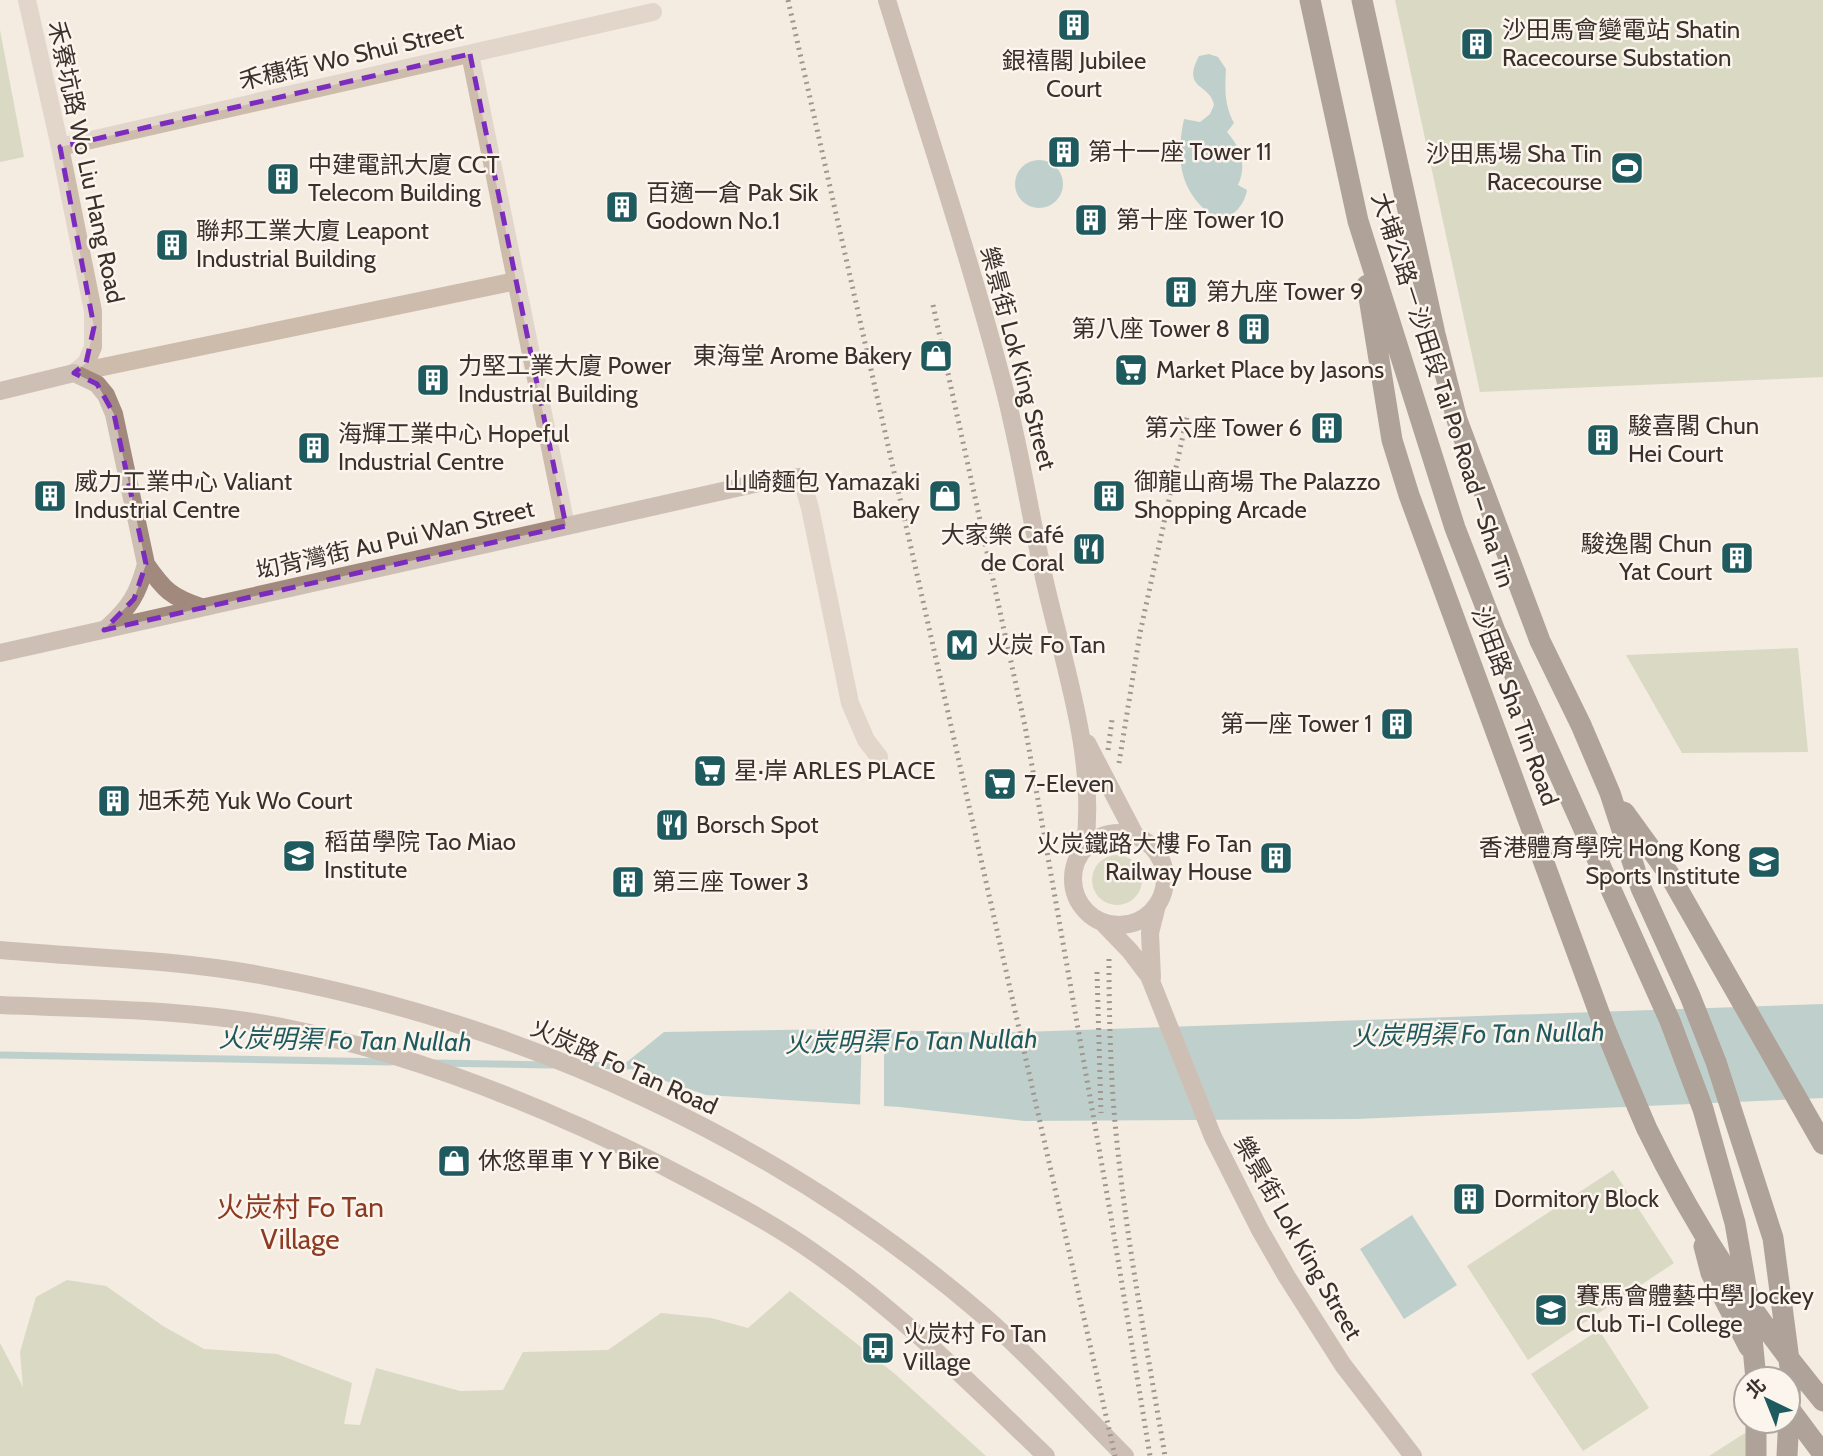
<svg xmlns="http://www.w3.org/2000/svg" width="1823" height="1456" font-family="Cabin,'Noto Sans TC',sans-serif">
<rect width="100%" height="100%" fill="#f4ebe1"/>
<!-- green -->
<path fill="#b8c4a0" d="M 1395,0 L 1823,0 L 1823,377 L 1480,392 Z
M 0,30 L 24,157 L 0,162 Z
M 1798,648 L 1808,752 L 1682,753 L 1626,655 Z
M1092 880a25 25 0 1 1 50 0a25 25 0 1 1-50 0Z
M 1613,1170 L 1674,1263 L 1528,1360 L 1467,1266 Z
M 67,1280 L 106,1286 L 163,1326 L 204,1349 L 277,1354 L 352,1383 L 344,1424 L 360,1425 L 376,1368 L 460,1391 L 503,1390 L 523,1352 L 608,1350 L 661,1313 L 711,1318 L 748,1328 L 790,1291 L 895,1374 L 986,1456 L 0,1456 L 0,1343 L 23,1387 L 20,1352 L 36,1297 Z
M 1599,1330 L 1649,1408 L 1583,1451 L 1531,1374 Z
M 1745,1433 L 1750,1448 L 1745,1456 L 1709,1456 Z"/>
<!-- water -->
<path fill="#7fb0b2" d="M 1209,54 L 1218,57 L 1226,69 C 1225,89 1224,104 1234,123 L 1227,132 C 1241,148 1247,166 1238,185 L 1247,190 C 1246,197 1243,203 1238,209 C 1217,233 1190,198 1184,178 C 1178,160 1180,137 1184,119 L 1200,122 L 1210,114 L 1214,105 C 1210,83 1181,90 1199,56 Z
M1015 184a24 24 0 1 1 48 0a24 24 0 1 1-48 0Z
M 1823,1004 L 1823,1098 L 1357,1119 L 1025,1121 L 900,1107 L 706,1095 L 622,1066 L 664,1032 L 843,1029 L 992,1033 Z
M 1412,1215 L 1457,1285 L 1404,1319 L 1360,1249 Z"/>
<!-- pier -->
<path fill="#f4ebe1" d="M 862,1026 L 884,1026 L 884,1109 L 860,1107 Z"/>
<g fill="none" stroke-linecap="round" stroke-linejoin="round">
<!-- stream -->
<path stroke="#7fb0b2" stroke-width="7" d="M 0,1055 L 391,1062
M 435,1063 L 552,1065
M 582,1065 L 629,1066"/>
<!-- street -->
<path stroke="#cdbbac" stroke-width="18" d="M 27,0 L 60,147 L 93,311 L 93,347 L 86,363 L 74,373
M 470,54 L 566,526
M 60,147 L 653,12
M 74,373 L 516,281
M 801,477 L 810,508 L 850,703 L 866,740 L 879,757"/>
<!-- secondary -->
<path stroke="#a18a7d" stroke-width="18" d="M 887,0 C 926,127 968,252 1002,380 C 1020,447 1030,515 1045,582 C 1065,670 1096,756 1085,847
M 0,391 L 74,373 L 97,384 L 106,395 L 114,414 L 146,564 C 164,590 171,597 201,607
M 107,628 C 130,607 138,594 146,564
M 0,653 L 772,480 L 801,477
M 1087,743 L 1135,835
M1073 879a46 46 0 1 1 92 0a46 46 0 1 1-92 0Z
M 1103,923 L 1130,951 L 1149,976 L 1213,1137 L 1260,1230 L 1287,1277 L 1343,1365 L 1413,1456
M 0,950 C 87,958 174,959 260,975 C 524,1023 781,1141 985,1317 C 1034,1360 1079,1410 1125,1456
M 1152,978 L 1150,933 L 1157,905
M 0,1005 C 94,1009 190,1009 282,1027 C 415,1054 543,1106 663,1166 C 715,1193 768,1220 816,1254 C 900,1312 973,1386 1046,1456"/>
<!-- highway -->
<path stroke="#5c4a42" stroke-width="21" d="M 1310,0 L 1358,221 L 1455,528 L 1495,631 L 1670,1021 L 1703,1109 L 1735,1223 L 1748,1297 L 1756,1379
M 1362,0 L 1435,334 L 1457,420 L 1540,641 L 1581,725 L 1610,793 L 1641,888 L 1690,996 L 1716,1062 L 1773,1238 L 1791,1375 L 1787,1456
M 1367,285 L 1392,440 L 1409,495 L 1604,1026 C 1618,1060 1632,1095 1647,1129 C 1694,1226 1754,1318 1823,1401
M 1624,812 L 1669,874 L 1823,1144
M 1704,1246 L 1711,1273 L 1749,1347
M 1788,1407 L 1823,1454
M 1756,1421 L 1756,1456"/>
<!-- rail -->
<path stroke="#3b302b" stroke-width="5" stroke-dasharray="2 5" stroke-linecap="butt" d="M 788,0 L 1115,1456
M 933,305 L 1025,726 L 1111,1217 L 1150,1456
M 1108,750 L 1112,720
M 1119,763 L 1140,633 L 1187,417
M 1109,959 C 1109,1006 1110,1052 1113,1098 C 1122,1218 1145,1337 1165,1456
M 1097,972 L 1101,1113"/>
</g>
<!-- marked area -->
<path d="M0 0H1823V1456H0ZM 470,54 L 566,526 L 104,630 L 134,599 L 146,564 L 114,414 L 97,384 L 74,373 L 86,363 L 94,327 L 60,147 Z" fill="#f4ebe1" fill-opacity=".55" fill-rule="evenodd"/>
<path fill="none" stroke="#7b2cbf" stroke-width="5" stroke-dasharray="14 9" stroke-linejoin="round" d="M 470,54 L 566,526 L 104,630 L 134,599 L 146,564 L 114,414 L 97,384 L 74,373 L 86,363 L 94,327 L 60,147 Z"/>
<!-- icons -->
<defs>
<symbol id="building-square" viewBox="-11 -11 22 22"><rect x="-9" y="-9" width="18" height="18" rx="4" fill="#1f5a5e" stroke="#fbf5ee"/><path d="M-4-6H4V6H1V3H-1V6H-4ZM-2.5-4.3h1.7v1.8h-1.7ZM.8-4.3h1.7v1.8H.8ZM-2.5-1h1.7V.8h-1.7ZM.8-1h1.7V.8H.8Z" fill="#fff"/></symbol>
<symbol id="stadium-square" viewBox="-11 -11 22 22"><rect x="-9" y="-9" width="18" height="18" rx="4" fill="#1f5a5e" stroke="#fbf5ee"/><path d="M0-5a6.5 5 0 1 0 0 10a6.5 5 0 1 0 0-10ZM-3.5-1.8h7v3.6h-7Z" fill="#fff"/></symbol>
<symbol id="shop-square" viewBox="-11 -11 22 22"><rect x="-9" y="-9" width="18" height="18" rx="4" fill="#1f5a5e" stroke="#fbf5ee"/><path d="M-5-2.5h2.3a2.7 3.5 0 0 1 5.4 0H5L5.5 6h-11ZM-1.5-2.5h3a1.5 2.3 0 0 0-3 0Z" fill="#fff"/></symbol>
<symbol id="supermarket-square" viewBox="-11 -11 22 22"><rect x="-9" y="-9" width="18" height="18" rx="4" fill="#1f5a5e" stroke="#fbf5ee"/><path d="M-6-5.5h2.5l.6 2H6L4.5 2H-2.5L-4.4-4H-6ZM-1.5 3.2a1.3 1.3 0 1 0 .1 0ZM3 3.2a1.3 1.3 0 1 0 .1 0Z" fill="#fff"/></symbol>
<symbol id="restaurant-square" viewBox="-11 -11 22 22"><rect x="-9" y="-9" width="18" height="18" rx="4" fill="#1f5a5e" stroke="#fbf5ee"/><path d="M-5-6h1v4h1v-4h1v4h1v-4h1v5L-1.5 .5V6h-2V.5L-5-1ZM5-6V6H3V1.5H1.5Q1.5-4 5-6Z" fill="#fff"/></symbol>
<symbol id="metro-square" viewBox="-11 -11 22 22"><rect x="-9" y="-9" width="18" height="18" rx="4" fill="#1f5a5e" stroke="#fbf5ee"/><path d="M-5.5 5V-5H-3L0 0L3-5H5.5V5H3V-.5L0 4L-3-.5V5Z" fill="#fff"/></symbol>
<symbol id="university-square" viewBox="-11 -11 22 22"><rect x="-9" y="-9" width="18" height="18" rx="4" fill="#1f5a5e" stroke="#fbf5ee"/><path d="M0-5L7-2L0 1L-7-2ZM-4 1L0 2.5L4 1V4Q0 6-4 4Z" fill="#fff"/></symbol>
<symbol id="school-square" viewBox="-11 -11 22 22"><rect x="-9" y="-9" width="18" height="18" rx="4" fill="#1f5a5e" stroke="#fbf5ee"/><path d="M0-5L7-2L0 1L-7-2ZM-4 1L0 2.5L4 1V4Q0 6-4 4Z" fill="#fff"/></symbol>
<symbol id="bus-square" viewBox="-11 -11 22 22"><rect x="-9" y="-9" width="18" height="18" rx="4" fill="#1f5a5e" stroke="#fbf5ee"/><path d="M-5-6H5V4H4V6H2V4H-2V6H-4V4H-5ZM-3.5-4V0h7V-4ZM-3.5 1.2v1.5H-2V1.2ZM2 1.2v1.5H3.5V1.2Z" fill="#fff"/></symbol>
</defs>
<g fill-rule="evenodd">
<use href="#building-square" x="1055" y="6" width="38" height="38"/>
<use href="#building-square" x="1458" y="25" width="38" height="38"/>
<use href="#building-square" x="1045" y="133" width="38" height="38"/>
<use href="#stadium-square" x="1608" y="149" width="38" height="38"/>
<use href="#building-square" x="264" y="160" width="38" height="38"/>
<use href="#building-square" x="603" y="188" width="38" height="38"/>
<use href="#building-square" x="1072" y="201" width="38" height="38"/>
<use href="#building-square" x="153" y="226" width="38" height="38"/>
<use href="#building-square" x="1162" y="273" width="38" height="38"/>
<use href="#building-square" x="1235" y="310" width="38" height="38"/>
<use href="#shop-square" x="917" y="337" width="38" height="38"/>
<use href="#supermarket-square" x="1112" y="351" width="38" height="38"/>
<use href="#building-square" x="414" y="361" width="38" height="38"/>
<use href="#building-square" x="1308" y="409" width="38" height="38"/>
<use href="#building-square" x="1584" y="421" width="38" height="38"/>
<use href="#building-square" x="295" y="429" width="38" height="38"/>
<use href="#building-square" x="31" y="477" width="38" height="38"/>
<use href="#shop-square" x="926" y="477" width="38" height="38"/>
<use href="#building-square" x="1090" y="477" width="38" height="38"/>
<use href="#restaurant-square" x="1070" y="530" width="38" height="38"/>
<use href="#building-square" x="1718" y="539" width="38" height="38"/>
<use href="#metro-square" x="943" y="626" width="38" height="38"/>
<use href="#building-square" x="1378" y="705" width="38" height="38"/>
<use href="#supermarket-square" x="691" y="752" width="38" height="38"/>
<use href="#supermarket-square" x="981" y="765" width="38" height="38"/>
<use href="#building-square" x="95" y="782" width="38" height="38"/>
<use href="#restaurant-square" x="653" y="806" width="38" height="38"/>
<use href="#university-square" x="280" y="837" width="38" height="38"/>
<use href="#building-square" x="1257" y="839" width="38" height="38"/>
<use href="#university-square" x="1745" y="843" width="38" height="38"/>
<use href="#building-square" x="609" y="863" width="38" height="38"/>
<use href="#shop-square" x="435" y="1142" width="38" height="38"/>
<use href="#building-square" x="1450" y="1180" width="38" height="38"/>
<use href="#school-square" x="1532" y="1291" width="38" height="38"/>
<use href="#bus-square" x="859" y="1329" width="38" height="38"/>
</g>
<g text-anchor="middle" stroke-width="5" stroke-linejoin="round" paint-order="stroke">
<!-- poi labels -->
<g font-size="24" fill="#3b302b" stroke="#fbf5ee" text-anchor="start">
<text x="1502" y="38">沙田馬會變電站 Shatin<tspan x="1502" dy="28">Racecourse Substation</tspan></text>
<text x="1074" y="69" text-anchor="middle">銀禧閣 Jubilee<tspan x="1074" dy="28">Court</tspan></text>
<text x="1088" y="160">第十一座 Tower 11</text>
<text x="1602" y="162" text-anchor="end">沙田馬場 Sha Tin<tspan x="1602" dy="28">Racecourse</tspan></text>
<text x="308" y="173">中建電訊大廈 CCT<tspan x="308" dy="28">Telecom Building</tspan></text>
<text x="646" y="201">百適一倉 Pak Sik<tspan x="646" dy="28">Godown No.1</tspan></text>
<text x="1116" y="228">第十座 Tower 10</text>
<text x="196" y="239">聯邦工業大廈 Leapont<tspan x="196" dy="28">Industrial Building</tspan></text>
<text x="1206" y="300">第九座 Tower 9</text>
<text x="1230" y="337" text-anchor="end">第八座 Tower 8</text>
<text x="912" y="364" text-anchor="end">東海堂 Arome Bakery</text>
<text x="458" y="374">力堅工業大廈 Power<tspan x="458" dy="28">Industrial Building</tspan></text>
<text x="1156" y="378">Market Place by Jasons</text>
<text x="1628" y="434">駿喜閣 Chun<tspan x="1628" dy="28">Hei Court</tspan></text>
<text x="1302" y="436" text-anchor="end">第六座 Tower 6</text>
<text x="338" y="442">海輝工業中心 Hopeful<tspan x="338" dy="28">Industrial Centre</tspan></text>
<text x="74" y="490">威力工業中心 Valiant<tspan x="74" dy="28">Industrial Centre</tspan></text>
<text x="920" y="490" text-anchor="end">山崎麵包 Yamazaki<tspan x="920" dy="28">Bakery</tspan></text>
<text x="1134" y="490">御龍山商場 The Palazzo<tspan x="1134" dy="28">Shopping Arcade</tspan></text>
<text x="1064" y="543" text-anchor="end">大家樂 Café<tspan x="1064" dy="28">de Coral</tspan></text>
<text x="1712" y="552" text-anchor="end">駿逸閣 Chun<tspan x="1712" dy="28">Yat Court</tspan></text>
<text x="986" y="653">火炭 Fo Tan</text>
<text x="1372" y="732" text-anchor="end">第一座 Tower 1</text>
<text x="734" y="779">星·岸 ARLES PLACE</text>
<text x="1024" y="792">7-Eleven</text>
<text x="138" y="809">旭禾苑 Yuk Wo Court</text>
<text x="696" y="833">Borsch Spot</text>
<text x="324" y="850">稻苗學院 Tao Miao<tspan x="324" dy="28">Institute</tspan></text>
<text x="1252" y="852" text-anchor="end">火炭鐵路大樓 Fo Tan<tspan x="1252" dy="28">Railway House</tspan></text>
<text x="1740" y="856" text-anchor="end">香港體育學院 Hong Kong<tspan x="1740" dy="28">Sports Institute</tspan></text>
<text x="652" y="890">第三座 Tower 3</text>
<text x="478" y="1169">休悠單車 Y Y Bike</text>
<text x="1494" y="1207">Dormitory Block</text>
<text x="1576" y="1304">賽馬會體藝中學 Jockey<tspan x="1576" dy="28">Club Ti-I College</tspan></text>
<text x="903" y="1342">火炭村 Fo Tan<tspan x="903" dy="28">Village</tspan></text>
</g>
<!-- street labels -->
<g font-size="24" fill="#3b302b" stroke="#fbf5ee">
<text transform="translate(351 56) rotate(-13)" y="8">禾穗街 Wo Shui Street</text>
<text transform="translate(86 162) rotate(78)" y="8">禾寮坑路 Wo Liu Hang Road</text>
<text transform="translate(1018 358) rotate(75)" y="8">樂景街 Lok King Street</text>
<text transform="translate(1443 390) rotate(72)" y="8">大埔公路－沙田段 Tai Po Road – Sha Tin</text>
<text transform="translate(395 540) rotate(-13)" y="8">㘭背灣街 Au Pui Wan Street</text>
<text transform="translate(1515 706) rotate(70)" y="8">沙田路 Sha Tin Road</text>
<text transform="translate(624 1067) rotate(24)" y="8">火炭路 Fo Tan Road</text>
<text transform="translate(1298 1238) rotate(60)" y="8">樂景街 Lok King Street</text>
</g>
<!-- water labels -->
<g font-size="26" font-style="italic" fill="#1f5a5e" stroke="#fbf5ee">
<text transform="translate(1478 1034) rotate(-1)" y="9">火炭明渠 Fo Tan Nullah</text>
<text transform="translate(345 1040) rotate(1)" y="9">火炭明渠 Fo Tan Nullah</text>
<text transform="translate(911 1041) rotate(-1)" y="9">火炭明渠 Fo Tan Nullah</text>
</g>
<!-- quarter labels -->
<g font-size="28" fill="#8c3b22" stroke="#fbf5ee">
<text x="300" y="1217">火炭村 Fo Tan<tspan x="300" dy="32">Village</tspan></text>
</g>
</g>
<!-- north arrow -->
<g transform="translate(1767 1400) rotate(317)"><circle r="33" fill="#fbf5ee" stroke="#aea6a0" stroke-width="2"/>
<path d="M0-5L12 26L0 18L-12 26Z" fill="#1f5a5e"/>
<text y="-10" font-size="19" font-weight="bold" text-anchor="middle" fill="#3b302b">北</text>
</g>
</svg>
